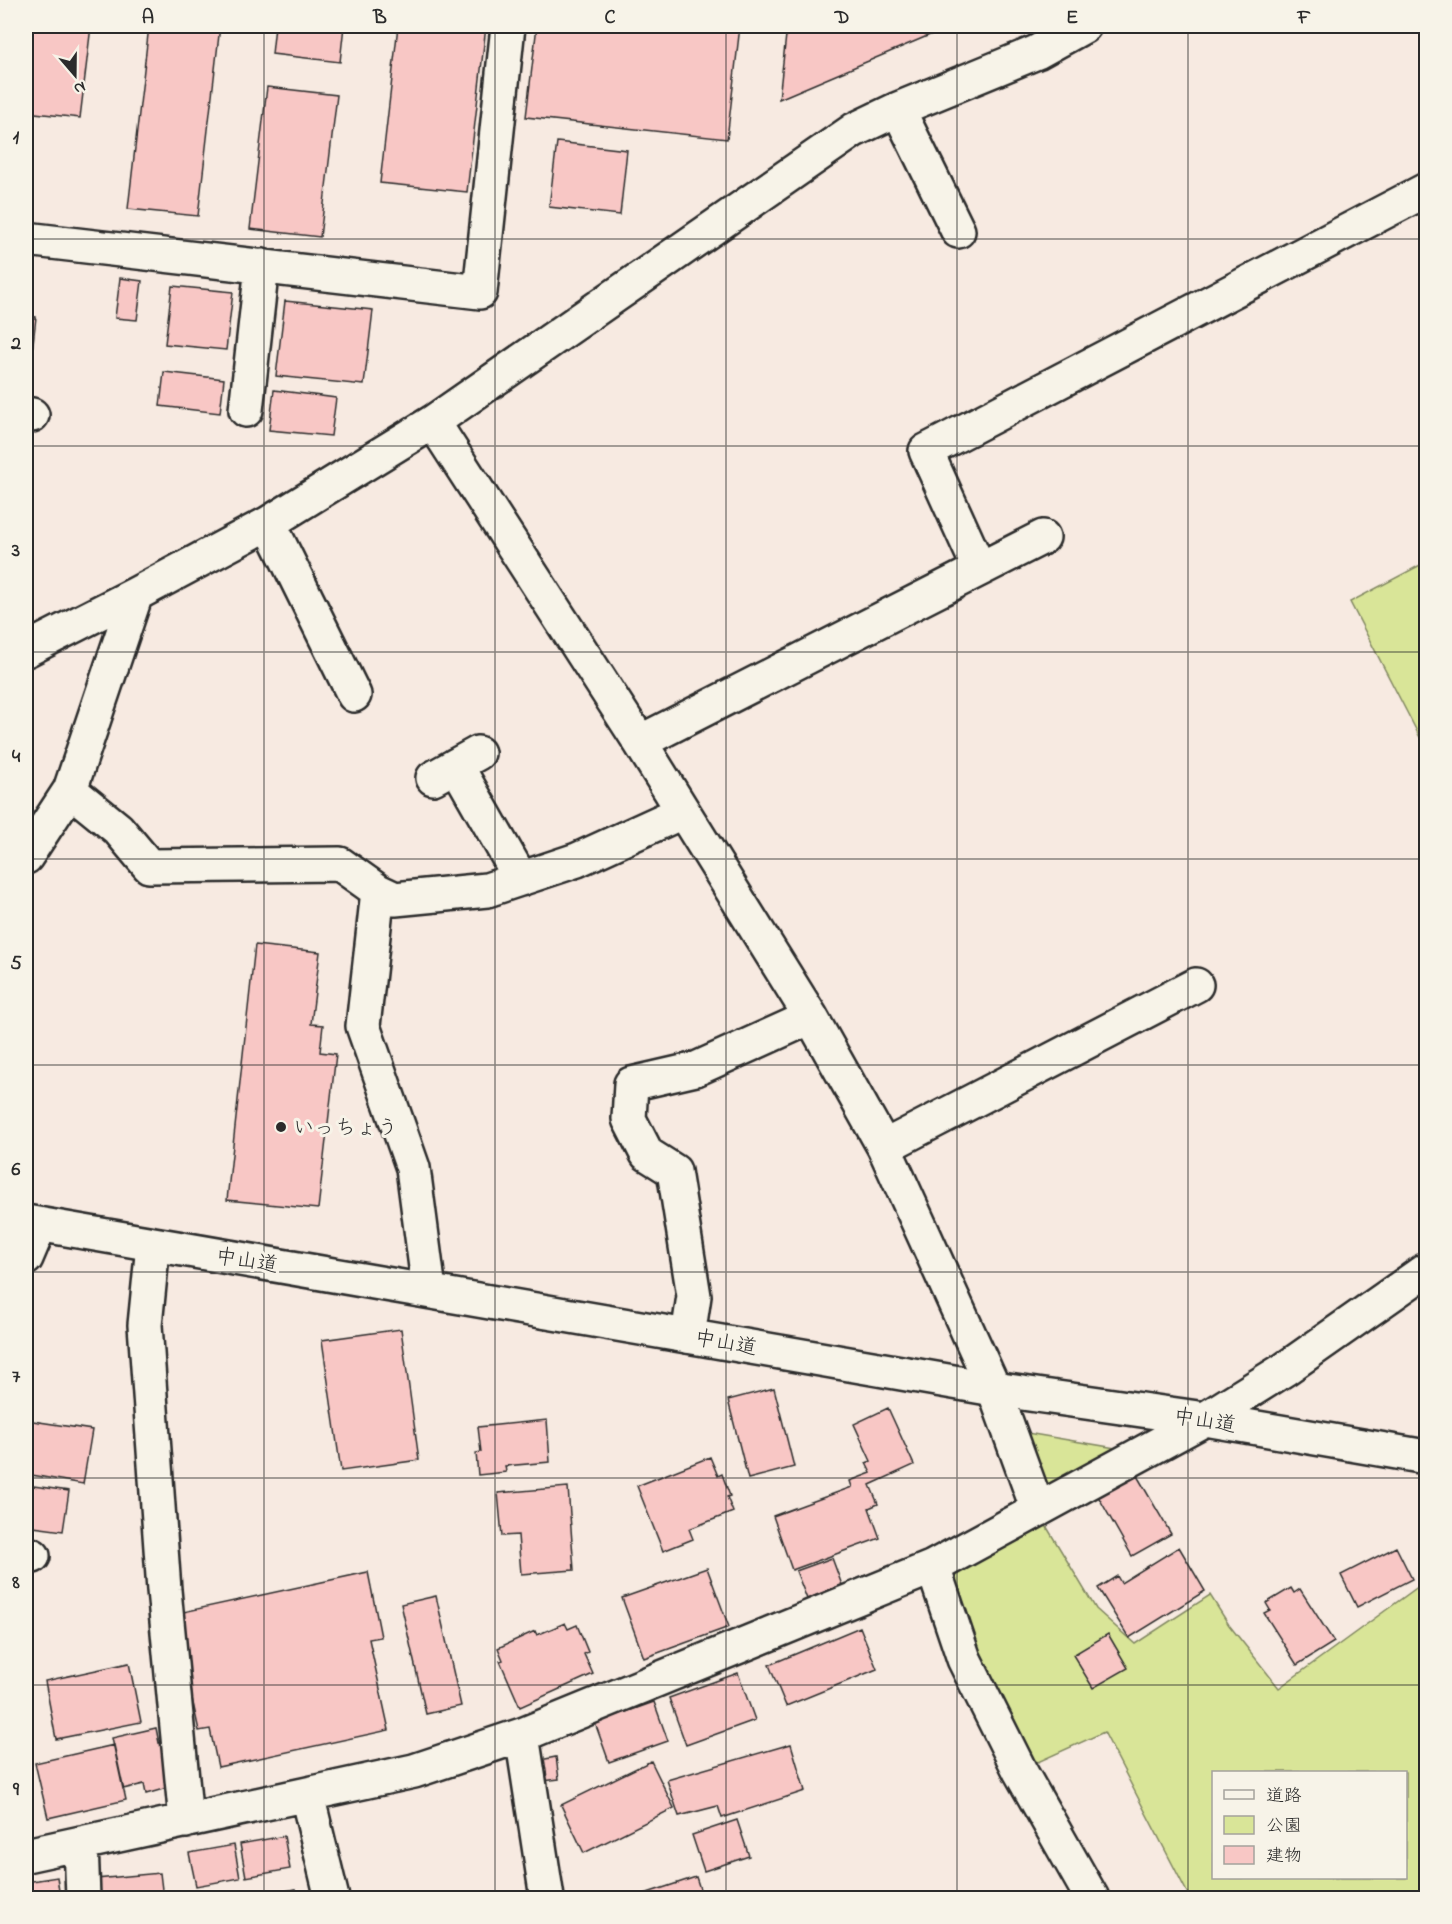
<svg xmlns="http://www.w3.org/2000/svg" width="1452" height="1924" font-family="'Indie Flower','Klee One',sans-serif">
<rect width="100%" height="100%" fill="#f7eae1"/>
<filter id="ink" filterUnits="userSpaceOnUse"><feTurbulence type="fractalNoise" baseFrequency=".0167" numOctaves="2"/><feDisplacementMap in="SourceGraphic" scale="12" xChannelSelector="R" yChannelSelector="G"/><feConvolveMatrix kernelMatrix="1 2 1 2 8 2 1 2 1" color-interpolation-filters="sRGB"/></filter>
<g filter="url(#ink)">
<!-- green -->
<path fill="#d9e598" stroke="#828862" stroke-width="1.5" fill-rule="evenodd" d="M 1426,562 L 1426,749 L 1350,602 Z
M 1027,1433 L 1115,1448 L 1048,1486 Z
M 1045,1524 L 1096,1609 L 1135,1644 L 1210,1595 L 1229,1625 L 1279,1688 L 1426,1581 L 1426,1898 L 1190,1898 L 1104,1732 L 1038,1762 L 1024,1755 L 963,1628 L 949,1584 L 954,1575 ZM 1214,1772 L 1406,1772 L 1406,1878 L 1214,1878 Z"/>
<!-- building -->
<path fill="#f8c7c5" stroke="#2b2b2b" stroke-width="1.5" d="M 26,26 L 91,26 L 80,118 L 26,112 Z
M 149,26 L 220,26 L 198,216 L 128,209 Z
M 275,26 L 344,26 L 340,62 L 272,54 Z
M 398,26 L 486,26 L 467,192 L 380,183 Z
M 537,26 L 740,26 L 727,139 L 526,117 Z
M 787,26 L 951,26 L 779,99 Z
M 267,87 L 337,95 L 320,237 L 250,229 Z
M 557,142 L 627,150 L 620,215 L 549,207 Z
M 120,278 L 142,281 L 137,320 L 115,318 Z
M 172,286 L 233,292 L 226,350 L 165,344 Z
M 285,301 L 373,310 L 364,385 L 276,376 Z
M 26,316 L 36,317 L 29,379 L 26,378 Z
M 164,372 L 224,379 L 220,413 L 160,406 Z
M 274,390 L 336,398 L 331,436 L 269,430 Z
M 255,945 L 320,952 L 311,1024 L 323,1025 L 320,1052 L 336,1054 L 318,1209 L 227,1200 Z
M 401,1329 L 419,1460 L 341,1471 L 322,1340 Z
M 774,1388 L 794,1467 L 748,1479 L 728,1400 Z
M 888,1408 L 914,1465 L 870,1485 L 878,1504 L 869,1508 L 880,1538 L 792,1570 L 773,1516 L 852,1487 L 850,1481 L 871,1473 L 866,1463 L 871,1461 L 854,1424 Z
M 26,1420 L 92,1430 L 83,1484 L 26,1474 Z
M 547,1420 L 550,1462 L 505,1466 L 506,1472 L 478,1475 L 476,1453 L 481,1452 L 478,1427 Z
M 710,1457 L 718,1476 L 722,1474 L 730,1496 L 727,1497 L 733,1512 L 689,1529 L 693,1539 L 663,1551 L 637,1486 Z
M 1136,1474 L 1171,1534 L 1132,1556 L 1098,1496 Z
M 26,1485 L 69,1491 L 63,1531 L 26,1526 Z
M 568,1487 L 574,1570 L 521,1574 L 518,1535 L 502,1536 L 498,1493 Z
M 1179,1547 L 1205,1591 L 1129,1638 L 1098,1588 L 1117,1576 L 1121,1583 Z
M 1396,1547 L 1412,1579 L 1357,1607 L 1341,1575 Z
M 832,1558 L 842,1585 L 807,1599 L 796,1571 Z
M 707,1568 L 729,1627 L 644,1658 L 622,1598 Z
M 368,1572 L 381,1637 L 369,1639 L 389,1730 L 218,1767 L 210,1729 L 199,1731 L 174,1614 Z
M 1291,1588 L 1294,1593 L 1300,1589 L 1334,1642 L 1297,1665 L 1264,1613 L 1270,1610 L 1266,1603 Z
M 436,1596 L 461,1706 L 426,1714 L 401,1604 Z
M 565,1623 L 568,1629 L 577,1625 L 588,1652 L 584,1654 L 593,1674 L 520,1707 L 500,1661 L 503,1660 L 498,1648 L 535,1631 L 537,1635 Z
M 860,1627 L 877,1669 L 786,1706 L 769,1665 Z
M 1108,1634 L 1128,1668 L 1093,1688 L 1073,1655 Z
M 129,1663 L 141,1722 L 56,1739 L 45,1681 Z
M 738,1673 L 755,1720 L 686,1745 L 669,1698 Z
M 654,1702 L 668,1741 L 609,1762 L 595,1723 Z
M 156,1728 L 159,1743 L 163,1742 L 167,1788 L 146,1794 L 144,1784 L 123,1789 L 112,1738 Z
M 791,1744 L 805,1791 L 722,1818 L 718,1806 L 679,1816 L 667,1780 Z
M 114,1745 L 126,1800 L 48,1818 L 35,1763 Z
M 556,1757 L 559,1779 L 543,1781 L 540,1760 Z
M 651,1761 L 674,1808 L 584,1853 L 561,1805 Z
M 737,1820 L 749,1856 L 704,1871 L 692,1835 Z
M 284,1836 L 290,1869 L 246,1877 L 240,1844 Z
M 234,1845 L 240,1878 L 196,1886 L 189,1853 Z
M 160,1873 L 163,1898 L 98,1898 L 96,1879 Z
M 57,1877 L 60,1898 L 26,1898 L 26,1882 Z
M 696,1877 L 703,1898 L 632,1898 Z
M 295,1889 L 297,1898 L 251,1898 Z"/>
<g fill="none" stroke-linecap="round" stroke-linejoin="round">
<defs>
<path id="minor" d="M 898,109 L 958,231
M 26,239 L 480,292 L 508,26
M 246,410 L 262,266
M 26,414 L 32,415
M 433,422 L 640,742 L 811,1017 L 884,1147 L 994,1389 L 1038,1510
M 269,523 L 354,695
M 979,568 L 926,451 L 1426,190
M 26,650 L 136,594 L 269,523 L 433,422 L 854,130 L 898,109 L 1037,52 L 1084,26
M 640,742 L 1043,537
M 456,765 L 521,879
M 433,778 L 478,753
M 70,790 L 118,829 L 149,866 L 340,864 L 378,891 L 395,899 L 487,890 L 577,860 L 682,812
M 26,857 L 70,790 L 136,594
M 378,891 L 363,1026 L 413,1168 L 429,1290
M 884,1147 L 1196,985
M 153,1245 L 145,1325 L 164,1590 L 186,1821
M 26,1258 L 40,1225
M 688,1336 L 694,1296 L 674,1171 L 647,1154 L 629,1119 L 631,1084 L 696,1069 L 811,1017
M 26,1553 L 33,1556
M 933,1567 L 964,1659 L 1020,1771 L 1092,1898
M 522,1735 L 547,1898
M 307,1795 L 332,1898
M 81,1843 L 83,1898
M 26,1855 L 414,1771 L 522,1735 L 933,1567 L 1205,1419 L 1285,1369 L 1426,1270"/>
<path id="highway" d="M 26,1222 L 994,1389 L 1205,1419 L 1426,1457"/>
</defs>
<!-- minor casing -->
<use href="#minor" stroke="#2b2b2b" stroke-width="38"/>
<!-- highway casing -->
<use href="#highway" stroke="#2b2b2b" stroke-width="38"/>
<!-- minor -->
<use href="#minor" stroke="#f7f3e8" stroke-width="33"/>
<!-- highway -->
<use href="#highway" stroke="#f7f3e8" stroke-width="33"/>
</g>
</g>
<!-- grid -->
<path fill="none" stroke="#2b2b2b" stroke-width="1.5" stroke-opacity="0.55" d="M 264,26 L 264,1898M 495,26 L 495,1898M 726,26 L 726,1898M 957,26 L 957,1898M 1188,26 L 1188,1898M 26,239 L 1426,239M 26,446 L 1426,446M 26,652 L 1426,652M 26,859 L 1426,859M 26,1065 L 1426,1065M 26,1272 L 1426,1272M 26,1478 L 1426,1478M 26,1685 L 1426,1685"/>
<!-- markers -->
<circle fill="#2b2b2b" stroke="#f7f3e8" stroke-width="2" cx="281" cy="1127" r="6"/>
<g text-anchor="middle" stroke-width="6" stroke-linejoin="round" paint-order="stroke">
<!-- poi labels -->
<g font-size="21" fill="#2b2b2b" stroke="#f7f3e8" text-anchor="start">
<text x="293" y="1134">いっちょう</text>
</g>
<!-- street labels -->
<g font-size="21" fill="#2b2b2b" stroke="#f7f3e8">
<text transform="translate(247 1260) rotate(9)" y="7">中山道</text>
<text transform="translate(726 1342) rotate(10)" y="7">中山道</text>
<text transform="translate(1205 1420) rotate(9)" y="7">中山道</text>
</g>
</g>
<!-- margin -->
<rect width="1452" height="1924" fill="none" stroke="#f7f3e8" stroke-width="66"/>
<!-- legend -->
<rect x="1212" y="1771" width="195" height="108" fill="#f7f3e8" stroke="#a5a39c" stroke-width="1.5"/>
<rect x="1224" y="1790" width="30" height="9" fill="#f7f3e8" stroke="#a5a39c" stroke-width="1.5"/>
<text x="1266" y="1801" font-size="18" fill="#2b2b2b">道路</text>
<rect x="1224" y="1816" width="30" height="18" fill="#d9e598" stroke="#a5a39c" stroke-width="1.5"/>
<text x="1266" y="1831" font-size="18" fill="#2b2b2b">公園</text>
<rect x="1224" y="1846" width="30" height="18" fill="#f8c7c5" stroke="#a5a39c" stroke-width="1.5"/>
<text x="1266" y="1861" font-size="18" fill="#2b2b2b">建物</text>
<!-- north arrow -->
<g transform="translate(75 75) rotate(160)" stroke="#f7f3e8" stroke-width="4.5" paint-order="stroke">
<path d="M0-4.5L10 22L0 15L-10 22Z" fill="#2b2b2b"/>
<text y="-9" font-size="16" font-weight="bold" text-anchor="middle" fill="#2b2b2b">N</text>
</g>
<rect x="33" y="33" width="1386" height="1858" fill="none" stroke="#2b2b2b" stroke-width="2"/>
<g font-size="20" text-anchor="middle" font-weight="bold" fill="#2b2b2b">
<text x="148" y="23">A</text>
<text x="380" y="23">B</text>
<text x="610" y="23">C</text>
<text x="842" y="23">D</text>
<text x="1072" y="23">E</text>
<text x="1304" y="23">F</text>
<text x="16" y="143">1</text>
<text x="16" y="349">2</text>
<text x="16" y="556">3</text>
<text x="16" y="762">4</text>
<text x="16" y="969">5</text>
<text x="16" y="1175">6</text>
<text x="16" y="1382">7</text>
<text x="16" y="1588">8</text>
<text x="16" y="1795">9</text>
</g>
</svg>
